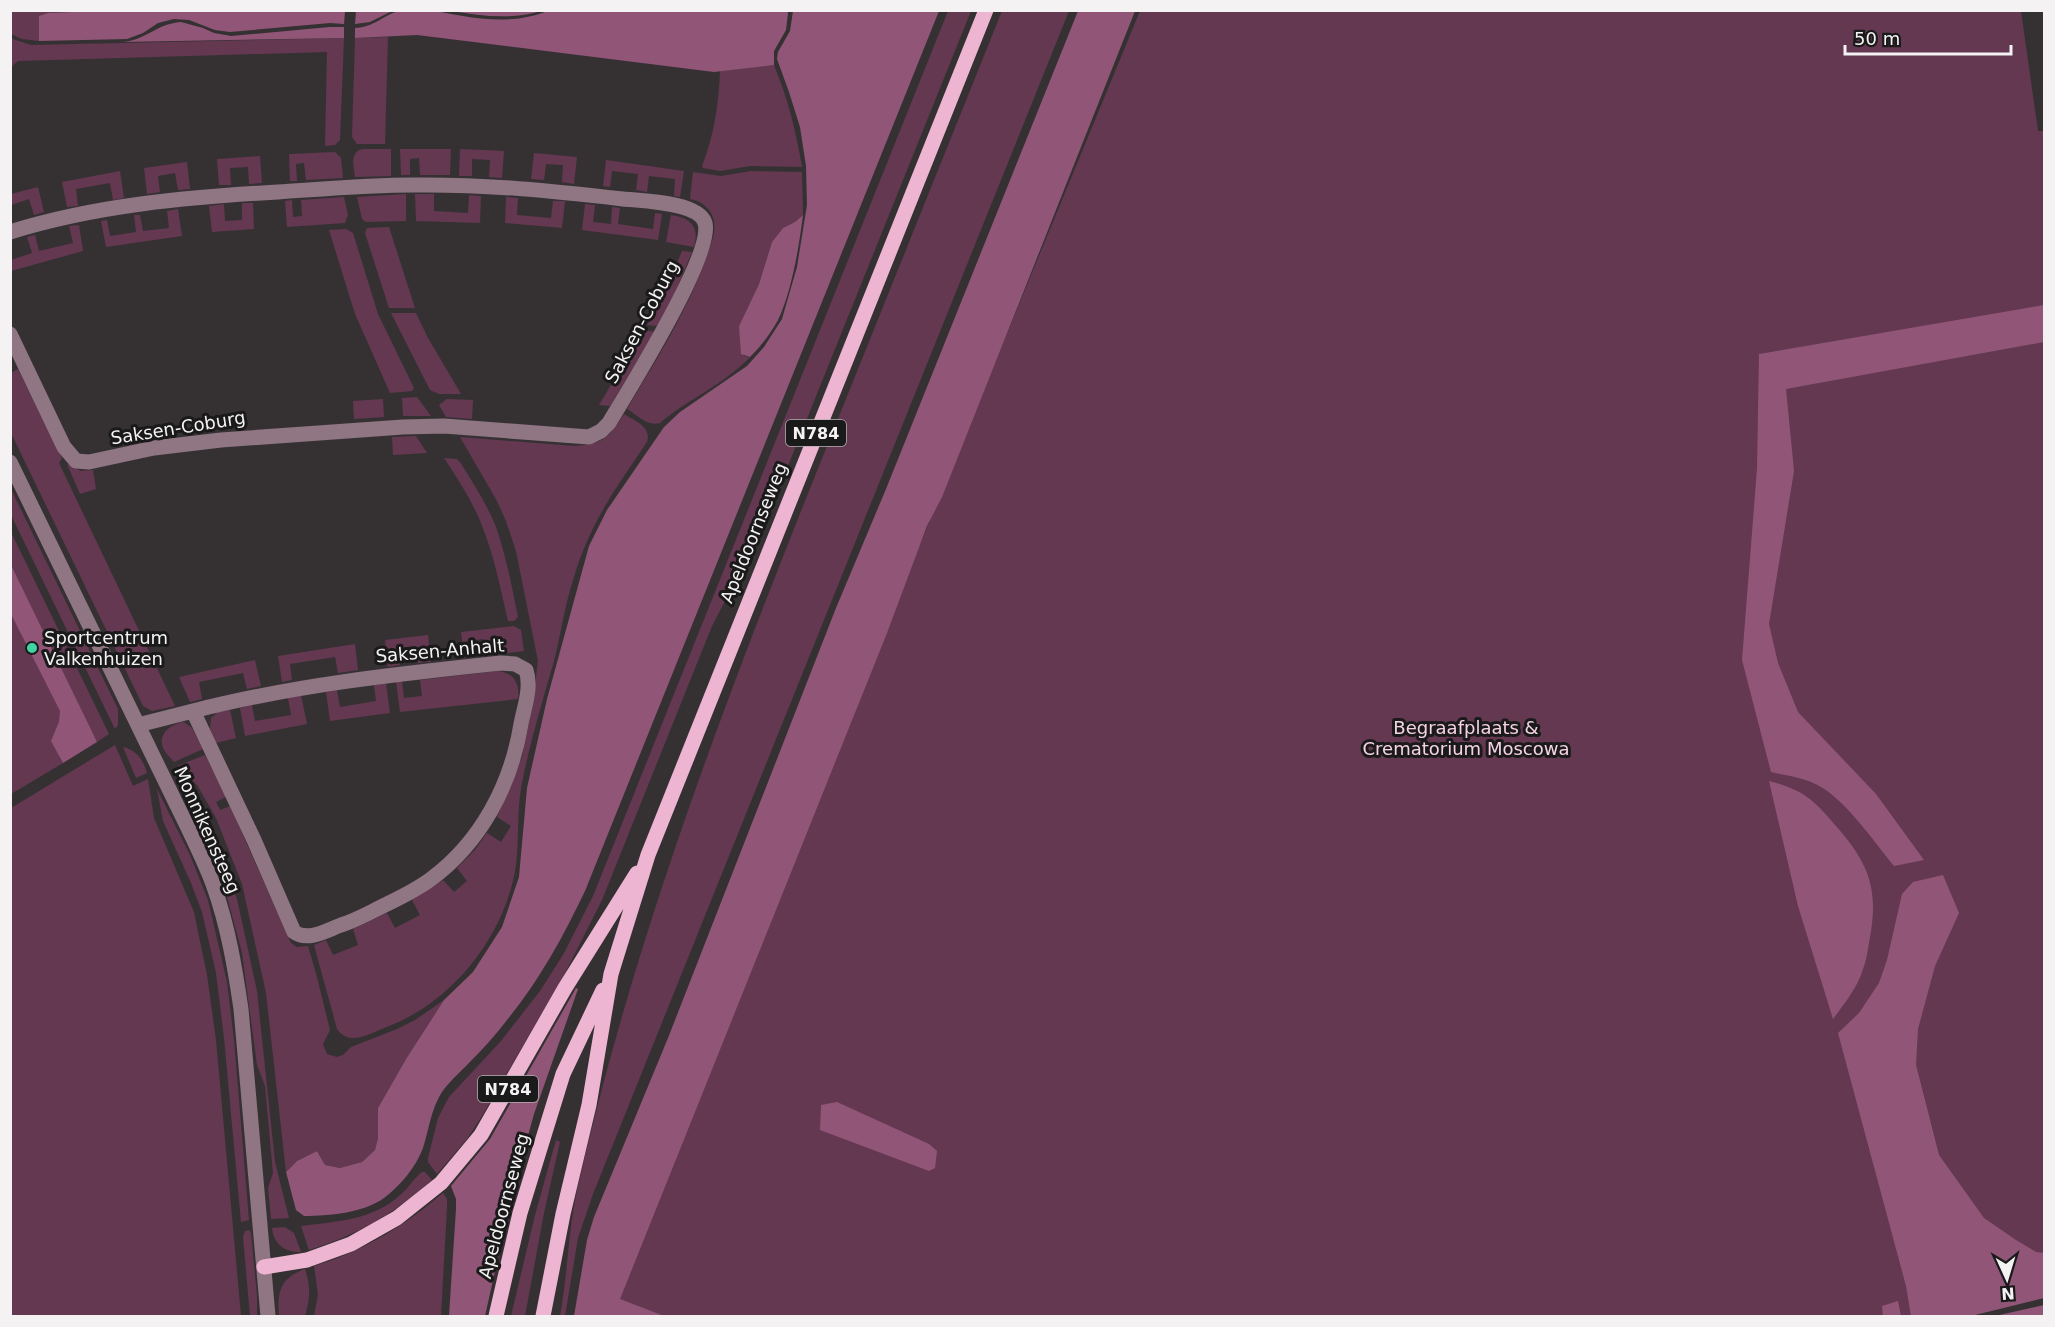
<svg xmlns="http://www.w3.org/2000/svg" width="2055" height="1327" font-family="'DejaVu Sans',sans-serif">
<rect width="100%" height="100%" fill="#353133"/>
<!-- green -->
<path fill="#643851" d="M 10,11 L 97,11 L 48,13 L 40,16 L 39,41 L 22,39 L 11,34 Z
M 948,11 L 971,11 L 763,528 L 712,626 L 602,900 L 562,979 L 482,1116 L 467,1139 L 437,1174 L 428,1162 L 428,1158 L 438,1118 L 449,1097 L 501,1041 L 540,991 L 563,955 L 593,896 Z
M 1002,11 L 1069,11 L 593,1194 L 578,1238 L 565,1316 L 560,1316 C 568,1273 568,1229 578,1186 C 633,944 721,711 813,481 C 876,324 939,168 1002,11 Z
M 1140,11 L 2021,11 L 2038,131 L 2044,131 L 2044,1291 L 1949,1316 L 604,1316 L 604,1310 Z
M 388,37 L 385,144 L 357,144 L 352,137 L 355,38 Z
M 10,38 L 31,45 L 344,38 L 340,140 L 335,145 L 325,146 L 327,52 L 18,61 L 11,67 Z
M 774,65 C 788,99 796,131 802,167 L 750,166 L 720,171 L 703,168 L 702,166 C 714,136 719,103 720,71 Z
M 362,149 L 391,149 L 391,176 L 355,177 C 354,167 349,153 362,149 Z
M 400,149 L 451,149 L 450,175 L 420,175 L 419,158 L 410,159 L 410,175 L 401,175 Z
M 460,149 L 504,151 L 502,178 L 489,177 L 490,160 L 472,159 L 472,176 L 459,176 Z
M 335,152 L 341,158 L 343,178 L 306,180 L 304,163 L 296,164 L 297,181 L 290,181 L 289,154 Z
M 534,153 L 577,157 L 574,184 L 562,182 L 563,165 L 546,164 L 544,180 L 531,179 Z
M 260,156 L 262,183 L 249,184 L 248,167 L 230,168 L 231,185 L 219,185 L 217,159 Z
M 606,160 L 684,171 L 680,197 L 674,196 L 675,179 L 649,176 L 647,192 L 636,190 L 638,174 L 612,171 L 610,187 L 603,186 Z
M 187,162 L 190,189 L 178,190 L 175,173 L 158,176 L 160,192 L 147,194 L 144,168 Z
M 120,171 L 124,198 L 113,200 L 110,183 L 76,189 L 78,206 L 67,207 L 62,182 Z
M 751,171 L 802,172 L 803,215 L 795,222 L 783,228 L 772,242 L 759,284 L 739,326 L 744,356 L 750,357 C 725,384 688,399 660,423 C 648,427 637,415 627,409 C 656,360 687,312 706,258 C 710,246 716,234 714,222 C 712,209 702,201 690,199 L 693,172 L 721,176 Z
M 38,187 L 44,212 L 34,215 L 29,199 L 11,205 L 11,194 Z
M 406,194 L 406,221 L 366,222 L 362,219 L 357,197 Z
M 415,194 L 434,194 L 434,211 L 468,213 L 469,195 L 481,196 L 480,223 L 416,221 Z
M 344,197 L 348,215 L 345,223 L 287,227 L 285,201 L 292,200 L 293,217 L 302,216 L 301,200 Z
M 506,197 L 518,198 L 517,215 L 551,218 L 553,201 L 565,201 L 562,228 L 505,223 Z
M 242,203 L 253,203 L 254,229 L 212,232 L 209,206 L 224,204 L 225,221 L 242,220 Z
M 585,204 L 595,205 L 593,222 L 611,224 L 612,207 L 620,208 L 618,224 L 653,229 L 655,213 L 662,214 L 658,240 L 582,230 Z
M 178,209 L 182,236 L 106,247 L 101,221 L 107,220 L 110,236 L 136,232 L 134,215 L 140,215 L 143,231 L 169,228 L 167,211 Z
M 671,215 C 690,218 700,226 694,247 L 666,242 Z
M 79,225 L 83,251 L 11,271 L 11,260 L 32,253 L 27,237 L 35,235 L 39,251 L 73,243 L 69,226 Z
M 389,227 L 415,308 L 389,308 L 365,233 L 367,228 Z
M 346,229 L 353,233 L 378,314 L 414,388 L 412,391 L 390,393 L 355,314 L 329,230 Z
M 682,251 L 692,252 L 675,293 L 658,326 L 647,325 L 662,300 Z
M 391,313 L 416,313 L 428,338 L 461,394 L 439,394 L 430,390 Z
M 644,330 L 655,332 L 610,406 L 599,405 Z
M 18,369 L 62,458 L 59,463 L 175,706 L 152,711 L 143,706 L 11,433 L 11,373 Z
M 417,397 L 431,416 L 403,416 L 402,398 Z
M 383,399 L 384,417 L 354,419 L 353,401 Z
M 447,399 L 473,400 L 472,419 L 446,417 L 439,405 Z
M 624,414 C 635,421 652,427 647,442 C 616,488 590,523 574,577 C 565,604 561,633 554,661 C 542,703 529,745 521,788 C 517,813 519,840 516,865 C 506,934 454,1001 389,1026 C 372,1032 350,1048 337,1029 L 314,945 L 326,940 L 333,955 L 358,945 L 353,929 L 387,913 L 395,928 L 420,915 L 412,900 L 443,880 L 454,892 L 467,881 L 457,868 L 474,851 L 487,833 L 501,842 L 511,826 L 497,817 L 522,757 L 533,702 L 538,661 L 516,551 L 506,521 L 497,501 L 460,437 L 574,446 C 604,444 608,438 624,414 Z
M 416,436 L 427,453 L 393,455 L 392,437 Z
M 444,458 L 457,459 L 460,462 C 473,483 487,504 496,527 C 506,556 512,587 518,617 L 514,621 L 508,621 C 501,591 495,560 484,531 C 475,505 459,481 444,458 Z
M 67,464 L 81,471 L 93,470 L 96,489 L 80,494 Z
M 11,489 L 118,709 L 118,725 L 115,729 L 11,515 Z
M 10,530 L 109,734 L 97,742 L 94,736 L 59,756 L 63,763 L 11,794 Z
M 514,626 L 521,630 L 524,651 L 486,656 L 484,639 L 466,641 L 467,657 L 464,658 L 461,632 Z
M 428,635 L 431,662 L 418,663 L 416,646 L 399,648 L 400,665 L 388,667 L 385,640 Z
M 355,644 L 358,670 L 338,673 L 335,657 L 290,664 L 292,680 L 282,682 L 278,656 Z
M 255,660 L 261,686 L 247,689 L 243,673 L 199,682 L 202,699 L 190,702 L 179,677 Z
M 498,671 C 514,673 520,683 518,699 L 400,712 L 396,682 L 402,682 L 404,698 L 422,696 L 420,680 Z
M 386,683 L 390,713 L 330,721 L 326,692 L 337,690 L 340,707 L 376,701 L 374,685 Z
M 301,695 L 307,724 L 245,736 L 240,708 L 252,705 L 255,721 L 291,715 L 288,698 Z
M 230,710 L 236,738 L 216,743 L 210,729 L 211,718 L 218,712 Z
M 184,722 L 192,728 L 203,749 L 174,762 C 171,758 166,754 164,750 C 156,734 171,724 184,722 Z
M 115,745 L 133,786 L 148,779 L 154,818 L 194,912 L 207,975 L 216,1040 L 241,1316 L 11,1316 L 11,808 Z
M 123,747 C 137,750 143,760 147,773 L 136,778 Z
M 205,755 L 226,797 L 216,802 L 220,810 L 230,806 L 291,943 L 297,947 L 308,946 L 317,977 L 330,1030 L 323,1044 L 327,1054 L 337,1057 L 343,1055 L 351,1047 L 397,1029 L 415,1020 L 444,1000 L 406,1059 L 378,1108 L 378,1138 L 375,1150 L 362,1162 L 340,1168 L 325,1165 L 317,1151 L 297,1161 L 286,1172 L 266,993 L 242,884 L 216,818 L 197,785 L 177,766 Z
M 178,779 L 189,790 L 202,808 L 214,833 L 237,899 L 257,991 L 275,1162 L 289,1218 L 271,1219 L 268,1188 L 273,1173 L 265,1086 L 257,1065 L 242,953 L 225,889 Z
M 157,789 L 190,855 L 208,900 L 227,982 L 234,1040 L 249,1220 L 241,1222 L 224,1038 L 216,973 L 202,912 L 191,883 L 163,821 Z
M 556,1140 L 560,1142 L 544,1213 L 525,1316 L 511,1316 L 535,1215 Z
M 422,1172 L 425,1172 L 432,1180 C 394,1214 357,1235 309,1250 L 301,1226 C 334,1222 373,1220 399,1196 C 408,1189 413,1179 422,1172 Z
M 443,1193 L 447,1199 L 447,1207 L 441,1316 L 314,1316 L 318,1294 L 314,1266 C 364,1251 404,1226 443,1193 Z
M 285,1227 L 294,1233 L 301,1252 C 284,1252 274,1244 272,1228 Z
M 249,1230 L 251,1233 L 257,1296 L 257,1316 L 250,1316 L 243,1237 L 245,1231 Z
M 305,1269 C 311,1287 310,1299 305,1316 L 279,1316 C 277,1292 280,1278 305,1269 Z"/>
<!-- forest -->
<path fill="#915677" d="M 550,10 L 787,10 L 788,13 L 786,30 L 774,51 L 774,65 L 714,72 L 417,35 L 355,38 L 355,28 C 374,28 385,13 403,10 C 423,7 443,13 463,16 C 491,21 523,22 550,10 Z
M 97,11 L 345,10 L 345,11 L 344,24 L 330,23 L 230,32 L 215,30 L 189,20 L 174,19 L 158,23 L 143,33 L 127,39 L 39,41 L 39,16 L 48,13 Z
M 356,11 L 356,10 L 392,11 L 370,22 L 355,24 Z
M 452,11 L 541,10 L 541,11 C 512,20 481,16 452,11 Z
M 793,11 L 939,11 L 585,891 C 563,937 539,981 507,1020 C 495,1036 481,1051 467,1065 C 459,1073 449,1082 442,1092 C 431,1109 429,1129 423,1148 C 416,1167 400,1186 384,1198 C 363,1213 329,1216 304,1216 L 296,1210 L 286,1172 L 297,1161 L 317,1151 L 325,1165 L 340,1168 L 362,1162 L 375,1150 L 378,1138 L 378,1108 L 406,1059 L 444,1000 L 473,972 L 502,927 L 519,877 L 527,788 L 547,699 L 589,546 L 607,510 L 664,427 L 680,412 L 747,366 L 764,347 L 782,319 L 797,267 L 807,205 L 806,166 L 800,127 L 789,92 L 777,59 L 778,52 L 790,31 Z
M 1078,11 L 1135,11 L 942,497 L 927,526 L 887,633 L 620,1299 L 664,1316 L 574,1316 L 587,1240 L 594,1217 L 668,1038 L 836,608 L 886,489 Z
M 181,22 L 203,28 L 214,33 L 231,36 L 330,27 L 344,27 L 344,38 L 121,42 C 146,41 155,24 181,22 Z
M 803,215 C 799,246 792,291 778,320 C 771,333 761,346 750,357 L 741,354 L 739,326 L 759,284 L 772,242 L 783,228 L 795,222 Z
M 2044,305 L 2044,342 L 1786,389 L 1794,471 L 1769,624 L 1778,663 L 1798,712 L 1876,794 L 1924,860 L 1894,866 C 1875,843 1847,802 1821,787 C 1806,778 1788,776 1771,772 L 1742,660 L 1757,469 L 1759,354 Z
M 10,563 L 97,742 L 63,763 L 51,741 L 59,722 L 60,711 L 11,614 Z
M 1769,781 C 1803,790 1813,799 1835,825 C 1868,862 1879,888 1870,937 C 1868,948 1867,959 1863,969 C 1858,987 1844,1004 1833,1019 L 1798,906 Z
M 1943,875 L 1959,913 L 1935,966 L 1918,1029 L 1916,1065 L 1939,1155 L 1984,1218 L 2016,1240 L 2036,1252 L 2044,1253 L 2044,1298 L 1971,1316 L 1911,1316 L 1906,1286 L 1838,1033 L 1859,1013 L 1879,983 L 1887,960 L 1902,894 L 1913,882 Z
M 576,988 L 578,989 L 534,1114 L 514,1186 L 485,1316 L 449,1316 L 456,1209 L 456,1199 L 451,1186 L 490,1139 Z
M 837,1102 L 929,1144 L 937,1151 L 935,1168 L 929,1171 L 820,1130 L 821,1105 Z
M 1898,1301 L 1901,1316 L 1883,1316 L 1882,1306 Z
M 2044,1305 L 2044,1316 L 1995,1316 Z"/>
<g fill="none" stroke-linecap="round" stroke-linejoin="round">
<!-- minor -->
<path stroke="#907583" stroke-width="15" d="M 10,232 C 96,205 189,197 278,192 C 323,189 368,185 413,185 C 484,184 554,191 623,199 C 642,201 699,202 705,223 C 714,254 628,391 609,423 L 601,431 L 589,437 L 444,426 L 403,427 L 221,440 L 154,448 L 89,462 L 76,461 L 64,447 L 10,334
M 10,462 L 188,828 C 197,847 207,867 214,887 C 228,926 235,968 241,1009 L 268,1316
M 138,725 L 193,711 L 254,840 L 294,932 C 308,942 327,930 341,925 C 354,921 367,914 379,908 C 397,899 415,891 431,879 C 481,842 511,785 521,724 C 524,708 532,687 526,670 L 515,664 L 501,663 C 397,674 294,685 193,711"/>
<!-- major -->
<path stroke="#eeb5d3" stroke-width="15" d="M 264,1267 L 307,1260 L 351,1244 L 397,1218 L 441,1183 L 481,1135 L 565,988 L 637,873
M 496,1316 L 520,1213 L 563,1074 L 603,990
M 543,1316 L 563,1214 L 589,1105 L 611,974 L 648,855 L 986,10"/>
</g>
<!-- markers -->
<circle fill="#3fd4a2" stroke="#1b1a1b" stroke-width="2" cx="32" cy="648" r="6"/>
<g text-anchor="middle" stroke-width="6" stroke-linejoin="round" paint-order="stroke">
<!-- shield labels -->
<g fill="#1b1a1b" stroke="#b3b1b2" stroke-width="1.5">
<rect x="786" y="420" width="60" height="26" rx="4.5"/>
<rect x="478" y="1076" width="60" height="26" rx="4.5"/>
</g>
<g font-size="16" font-weight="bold" fill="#f4f2f3">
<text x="816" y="439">N784</text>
<text x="508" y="1095">N784</text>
</g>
<!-- street labels -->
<g font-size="18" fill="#f4f2f3" stroke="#1b1a1b">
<text transform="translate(642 322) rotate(-62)" y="6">Saksen-Coburg</text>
<text transform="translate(178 428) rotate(-9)" y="6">Saksen-Coburg</text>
<text transform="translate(754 533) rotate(-68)" y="6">Apeldoornseweg</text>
<text transform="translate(440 651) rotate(-5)" y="6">Saksen-Anhalt</text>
<text transform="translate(207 830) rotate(66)" y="6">Monnikensteeg</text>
<text transform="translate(504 1206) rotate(-75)" y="6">Apeldoornseweg</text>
</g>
<!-- poi labels -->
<g font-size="18" fill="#f4f2f3" stroke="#1b1a1b" text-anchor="start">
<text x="44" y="644">Sportcentrum<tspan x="44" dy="21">Valkenhuizen</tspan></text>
</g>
<!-- park labels -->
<g font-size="18" fill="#f6d2e4" stroke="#1b1a1b">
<text x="1466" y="734">Begraafplaats &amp;<tspan x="1466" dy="21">Crematorium Moscowa</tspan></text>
</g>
</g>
<!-- border -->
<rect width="2055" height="1327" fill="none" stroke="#f4f2f3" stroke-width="24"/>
<!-- north arrow -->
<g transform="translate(2007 1279) rotate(176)" stroke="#1b1a1b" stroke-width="4.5" paint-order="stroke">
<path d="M0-4.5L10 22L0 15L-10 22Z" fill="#f4f2f3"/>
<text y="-9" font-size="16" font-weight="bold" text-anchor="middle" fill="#f4f2f3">N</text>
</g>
<!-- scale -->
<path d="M1845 45v9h166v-9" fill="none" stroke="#f4f2f3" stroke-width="3"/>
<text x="1854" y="45" font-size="18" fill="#f4f2f3" stroke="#1b1a1b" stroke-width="4.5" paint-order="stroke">50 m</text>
</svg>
